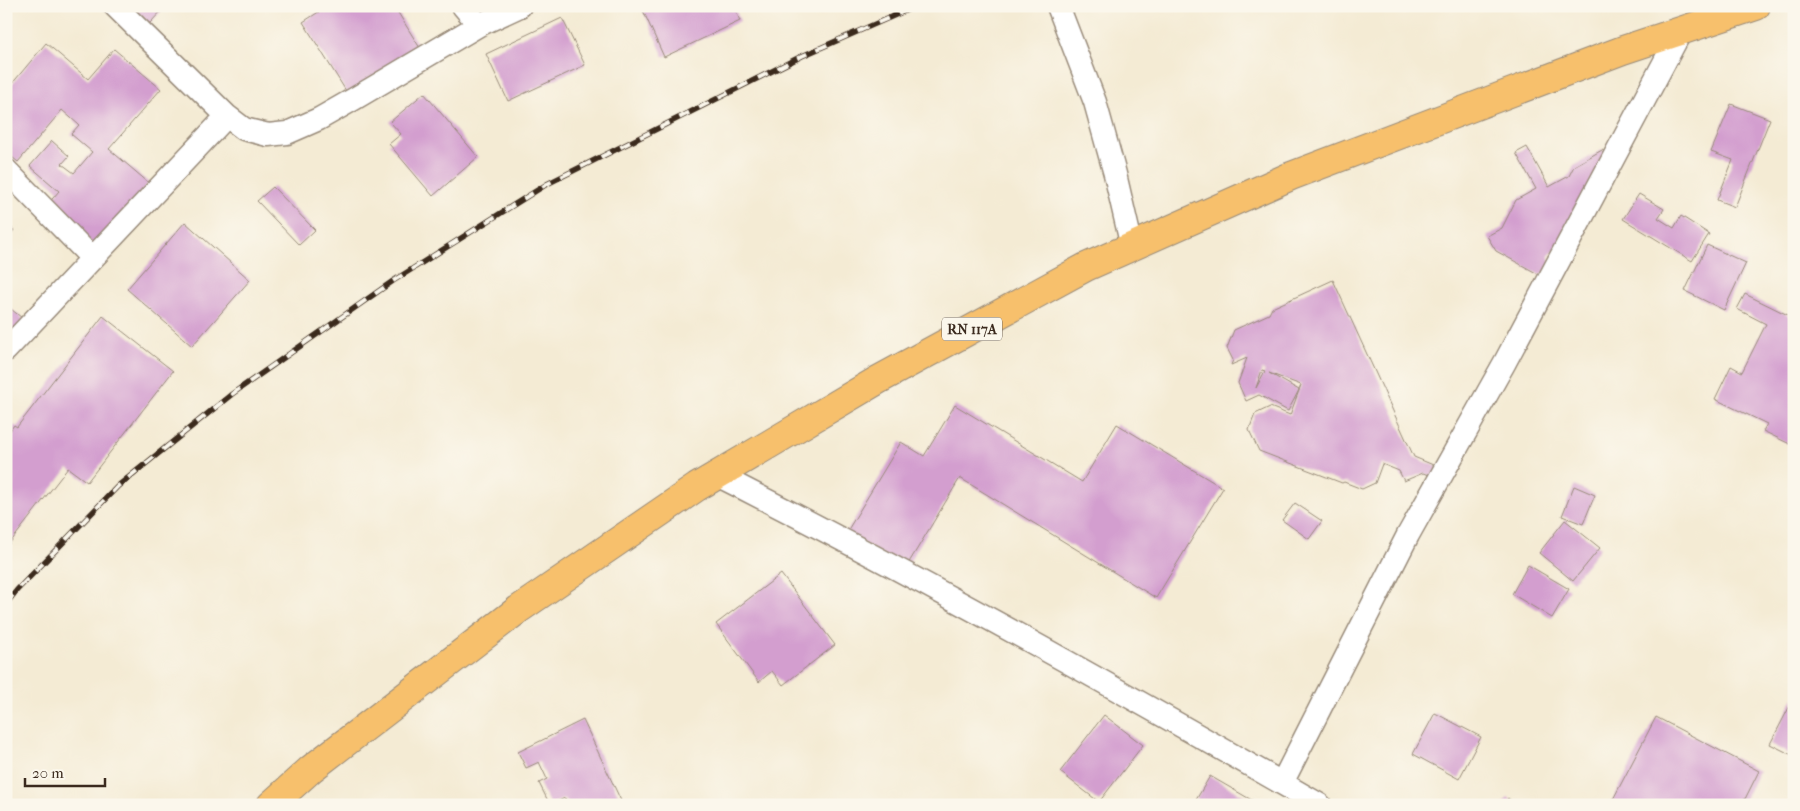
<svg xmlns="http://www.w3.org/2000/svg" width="1800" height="811" font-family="'IM FELL French Canon',serif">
<rect width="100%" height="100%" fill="#fbf7ec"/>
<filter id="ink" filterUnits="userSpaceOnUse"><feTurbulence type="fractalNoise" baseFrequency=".02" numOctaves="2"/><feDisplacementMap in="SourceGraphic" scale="10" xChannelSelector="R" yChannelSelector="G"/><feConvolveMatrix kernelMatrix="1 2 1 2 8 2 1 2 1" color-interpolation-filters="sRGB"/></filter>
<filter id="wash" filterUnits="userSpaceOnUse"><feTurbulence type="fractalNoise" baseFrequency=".0096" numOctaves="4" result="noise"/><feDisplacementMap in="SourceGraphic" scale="20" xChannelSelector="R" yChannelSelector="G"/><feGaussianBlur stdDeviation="1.12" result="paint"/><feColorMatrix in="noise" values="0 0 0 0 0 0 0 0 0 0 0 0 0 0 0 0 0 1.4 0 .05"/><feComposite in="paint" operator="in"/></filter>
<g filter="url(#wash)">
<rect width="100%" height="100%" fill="#f4ebd4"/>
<g id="blocks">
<!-- building -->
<path fill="#d39ecf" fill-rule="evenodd" d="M 131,6 L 166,6 L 149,24 Z
M 328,6 L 394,6 L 423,53 L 351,99 L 303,22 Z
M 641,6 L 734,6 L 740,21 L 664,57 Z
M 562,18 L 585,65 L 508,101 L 486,54 Z
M 46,43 L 88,79 L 114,49 L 161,89 L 109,149 L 149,183 L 95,246 L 47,205 L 59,191 L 30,166 L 52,141 L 69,156 L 62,164 L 74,173 L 92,152 L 71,134 L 79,125 L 62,110 L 18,162 L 6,152 L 6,91 Z
M 424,93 L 478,157 L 433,196 L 389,144 L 401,134 L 390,122 Z
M 1731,104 L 1770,119 L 1735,207 L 1717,200 L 1733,160 L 1711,152 Z
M 1527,147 L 1549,187 L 1569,176 L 1574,166 L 1602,150 L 1613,156 L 1581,236 L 1548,255 L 1556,270 L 1540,275 L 1496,251 L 1487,236 L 1502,228 L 1516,200 L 1536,189 L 1516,153 Z
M 273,187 L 315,230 L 299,245 L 257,201 Z
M 1639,194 L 1664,209 L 1658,218 L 1674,228 L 1681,216 L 1709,234 L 1692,261 L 1623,219 Z
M 185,222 L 250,280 L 192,346 L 127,289 Z
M 6,224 L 14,230 L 6,240 Z
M 1707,245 L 1746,263 L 1724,310 L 1685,291 Z
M 1333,280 L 1414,457 L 1438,467 L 1445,481 L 1423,473 L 1404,481 L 1399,471 L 1382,464 L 1375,483 L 1362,489 L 1344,482 L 1342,483 L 1259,451 L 1249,430 L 1255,414 L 1270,407 L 1290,415 L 1301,385 L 1269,373 L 1299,390 L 1288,411 L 1259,395 L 1246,401 L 1238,383 L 1247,358 L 1231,365 L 1233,360 L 1227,348 L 1234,330 L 1269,314 L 1272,308 ZM 1262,370 L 1265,371 L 1256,388 Z
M 1745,294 L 1794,318 L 1794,446 L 1763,431 L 1767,424 L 1715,399 L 1731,366 L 1742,372 L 1766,324 L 1737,309 Z
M 6,305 L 27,322 L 6,347 Z
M 103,316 L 173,371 L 87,482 L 68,468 L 9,544 L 6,542 L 6,436 L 14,425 L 17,427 Z
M 955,405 L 1082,482 L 1117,424 L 1223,488 L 1156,598 L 960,478 L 905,569 L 846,533 L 901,442 L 924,456 Z
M 1574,486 L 1595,495 L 1583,524 L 1562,516 Z
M 1295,503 L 1322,521 L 1309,539 L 1282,520 Z
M 1565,520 L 1600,548 L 1573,581 L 1539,553 Z
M 1528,565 L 1569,589 L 1552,618 L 1512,594 Z
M 781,574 L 835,645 L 783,685 L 772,671 L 759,682 L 716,624 Z
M 1794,698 L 1794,756 L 1770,744 Z
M 1435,713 L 1481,737 L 1459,779 L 1413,754 Z
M 1104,715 L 1143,745 L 1099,802 L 1060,772 Z
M 1656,717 L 1759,771 L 1742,805 L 1610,805 Z
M 583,720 L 623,805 L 568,805 L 565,798 L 550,805 L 539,783 L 547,779 L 539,762 L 526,768 L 518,752 Z
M 1210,776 L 1255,802 L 1253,805 L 1193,805 Z
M 1508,798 L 1516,805 L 1502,805 Z"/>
</g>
</g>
<g filter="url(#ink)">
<use href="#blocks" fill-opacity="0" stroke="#988a79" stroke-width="1"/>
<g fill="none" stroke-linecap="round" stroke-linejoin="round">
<defs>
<path id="minor" d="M 115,6 L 227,116 L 244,129 L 268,135 L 287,133 L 319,119 L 354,99 L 479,25 L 520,6
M 463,6 L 479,25
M 1058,6 L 1095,102 L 1115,174 L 1132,247
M 6,170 L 92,258
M 6,350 L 227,116
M 717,475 C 921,578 1121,691 1320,805
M 1282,783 L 1408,535 L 1505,362 L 1681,31"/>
<path id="primary" d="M 271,805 L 311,769 L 519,609 L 697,487 L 878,380 L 1086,267 L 1291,176 L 1623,50 L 1756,6"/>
</defs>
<!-- minor casing -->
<use href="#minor" stroke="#988a79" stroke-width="25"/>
<!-- primary casing -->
<use href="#primary" stroke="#988a79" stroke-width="30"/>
<!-- minor -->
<use href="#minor" stroke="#fff" stroke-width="22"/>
<!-- primary -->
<use href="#primary" stroke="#f7c06c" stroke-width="28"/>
<defs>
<path id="rail" d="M 6,604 L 17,590 L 118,486 L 232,394 L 393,281 L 547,184 L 802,56 L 916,6"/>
</defs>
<!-- rail casing -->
<use href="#rail" stroke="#3b2a1e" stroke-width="5.5"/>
<!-- rail -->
<use href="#rail" stroke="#fbf7ec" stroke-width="4" stroke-dasharray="11" stroke-linecap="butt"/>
</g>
</g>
<g text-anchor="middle" stroke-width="5" stroke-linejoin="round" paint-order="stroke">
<!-- shield labels -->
<rect fill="#fbf7ec" stroke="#75685c" stroke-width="1" x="942" y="317.5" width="60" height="23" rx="4"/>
<g font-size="14" font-weight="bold" fill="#3b2a1e">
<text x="972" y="334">RN 117A</text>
</g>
</g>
<!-- margin -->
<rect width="1800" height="811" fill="none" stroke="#fbf7ec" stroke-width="25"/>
<!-- scale -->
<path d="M25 778v8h80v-8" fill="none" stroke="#3b2a1e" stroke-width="2.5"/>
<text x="32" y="778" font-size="15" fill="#3b2a1e" stroke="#fbf7ec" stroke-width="4" paint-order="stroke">20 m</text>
</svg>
